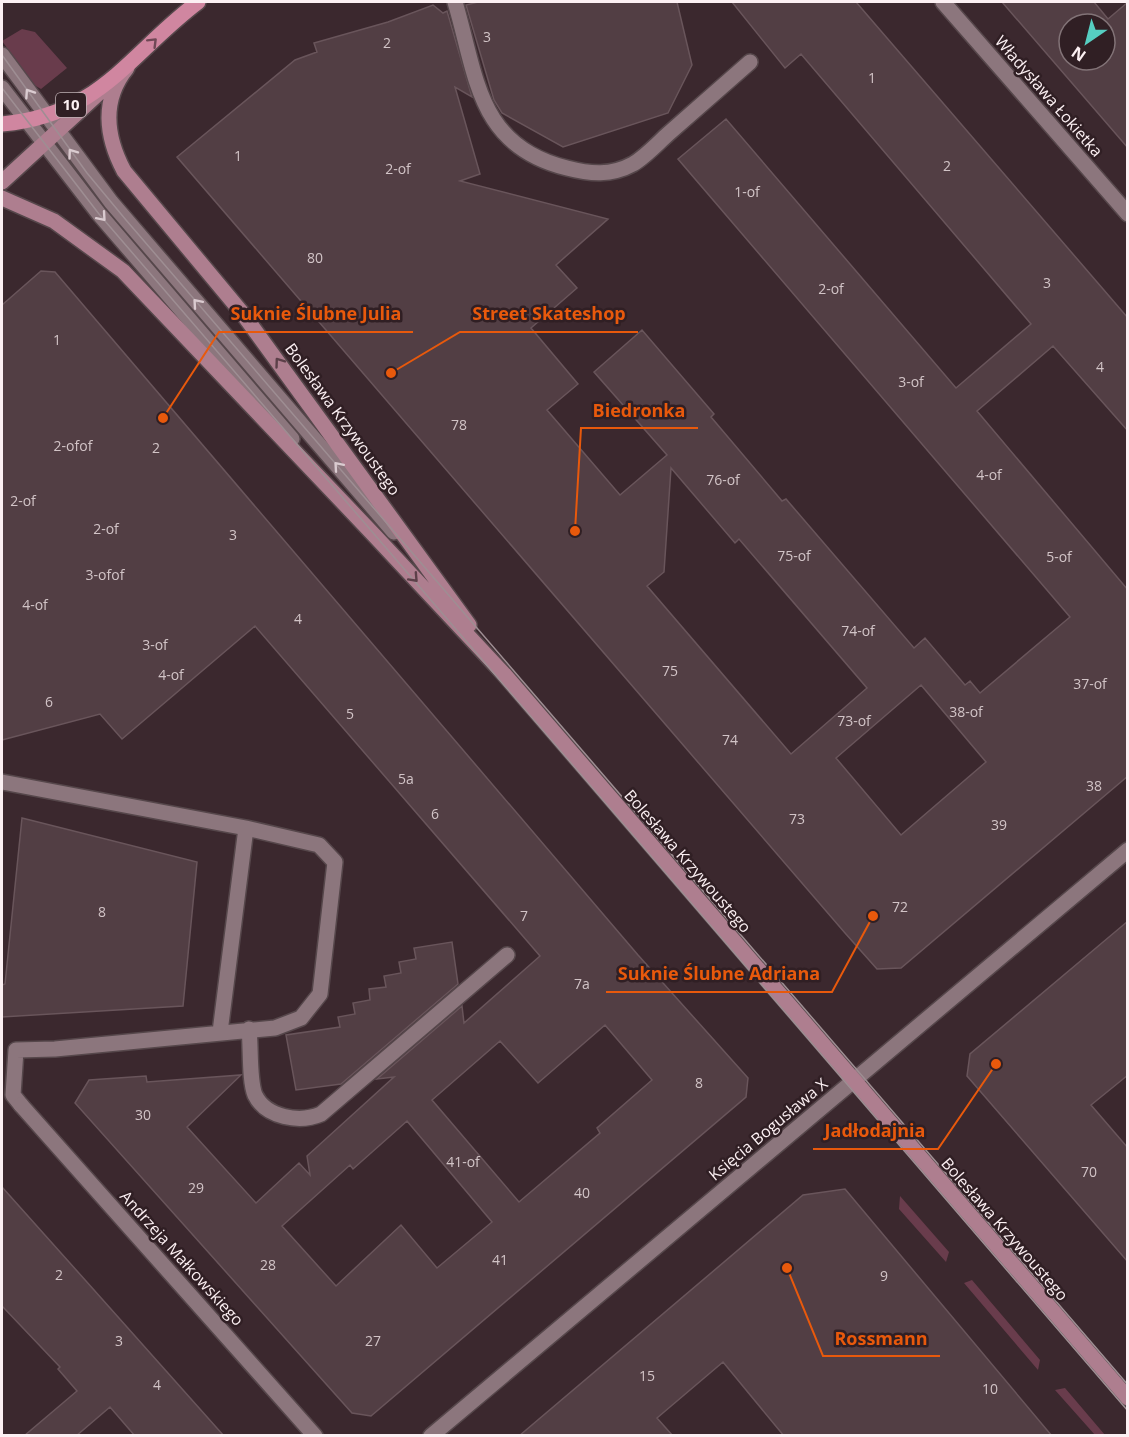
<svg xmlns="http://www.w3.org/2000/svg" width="1129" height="1437" font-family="'Open Sans',sans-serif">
<rect width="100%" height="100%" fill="#3b282e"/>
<!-- green -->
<path fill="#693c4c" d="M 22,29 L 35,32 L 67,68 L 41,89 L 34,85 L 2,41 Z
M 900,1196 L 949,1252 L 946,1262 L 899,1209 Z
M 972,1280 L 1040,1360 L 1038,1370 L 964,1283 Z
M 1065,1388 L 1105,1435 L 1095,1435 L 1055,1390 Z"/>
<!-- building -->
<path fill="#523e44" stroke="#69555b" stroke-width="1.5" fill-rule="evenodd" d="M 478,2 L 677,2 L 692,65 L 668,113 L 563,147 L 502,113 L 494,100 L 466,5 Z
M 732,2 L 856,2 L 1128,318 L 1128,431 L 1053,346 L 977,411 L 1128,590 L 1128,776 L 901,968 L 877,969 L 845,933 L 177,157 L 295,60 L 317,52 L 314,43 L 388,22 L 433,5 L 443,13 L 447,11 L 472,97 L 455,87 L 480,174 L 460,181 L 608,219 L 556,265 L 577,288 L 531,328 L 578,384 L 547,410 L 620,495 L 667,455 L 594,372 L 642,330 L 714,414 L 711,417 L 782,501 L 786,499 L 914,648 L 925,638 L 965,685 L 970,681 L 980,693 L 1070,617 L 678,159 L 726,119 L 956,388 L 1031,324 L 801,54 L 785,68 ZM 671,468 L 735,543 L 739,539 L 867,688 L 791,754 L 647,586 L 664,572 ZM 921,685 L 986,762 L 901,835 L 836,758 Z
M 1002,2 L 1094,2 L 1108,19 L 1128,2 L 1128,148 ZM 1069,24 L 1105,24 L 1105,60 L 1069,60 Z
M 41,271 L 55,272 L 638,955 L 748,1078 L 746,1097 L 371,1416 L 352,1413 L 75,1103 L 89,1080 L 146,1076 L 147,1082 L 241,1075 L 187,1127 L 256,1203 L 299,1163 L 310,1175 L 307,1156 L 394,1077 L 377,1079 L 462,1006 L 464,1023 L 540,956 L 255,626 L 122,739 L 100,714 L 2,740 L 2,305 ZM 605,1025 L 652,1080 L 597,1128 L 600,1133 L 519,1202 L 432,1100 L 500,1041 L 538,1083 ZM 407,1121 L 492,1222 L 437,1268 L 401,1225 L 336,1286 L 282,1226 L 350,1165 L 353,1169 Z
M 22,818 L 197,862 L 183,1006 L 2,1017 L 2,985 L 5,984 Z
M 1128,921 L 1128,1075 L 1091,1105 L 1128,1148 L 1128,1262 L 967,1076 L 970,1054 Z
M 452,942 L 458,984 L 341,1084 L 296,1090 L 286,1035 L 340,1027 L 338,1017 L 355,1014 L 353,1003 L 370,1000 L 369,989 L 386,987 L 384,976 L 401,973 L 399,962 L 416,959 L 414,948 Z
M 2,1187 L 86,1281 L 224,1436 L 135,1436 L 110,1407 L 76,1436 L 24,1436 L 77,1391 L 58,1369 L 60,1367 L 2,1306 Z
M 845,1189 L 1052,1436 L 784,1436 L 723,1362 L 657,1418 L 673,1436 L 519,1436 L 803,1195 Z"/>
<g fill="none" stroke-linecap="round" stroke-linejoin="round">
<defs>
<path id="lane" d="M 455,2 C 477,76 477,146 567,168 C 590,174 611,176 633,164 C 645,157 657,144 668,134 C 695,110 723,86 750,62
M 2,55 L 111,202 L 394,532
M 2,88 L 99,214 L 292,439
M 2,782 L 246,828
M 249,1029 C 251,1046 249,1081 255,1095 C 266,1118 300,1123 321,1114 L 507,955
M 21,1105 L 13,1095 L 16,1050 L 55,1049 L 275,1028 L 301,1018 L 320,994 L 335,862 L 319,845 L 246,828 L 220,1032"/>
<path id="street" d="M 943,2 L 1128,214
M 21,1105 L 315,1436
M 431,1436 L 1128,850"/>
<path id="secondary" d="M 127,68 C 101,100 106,137 124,171 L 243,314 L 469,625
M 2,182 L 99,93
M 2,198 L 54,221 L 123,271 L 374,535 L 504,674 L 1128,1398"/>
<path id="primary" d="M 2,124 C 101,115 128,55 198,2"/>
</defs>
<!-- lane casing -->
<use href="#lane" stroke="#56474b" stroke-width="18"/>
<!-- street casing -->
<use href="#street" stroke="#56474b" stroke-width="18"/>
<!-- secondary casing -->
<use href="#secondary" stroke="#56474b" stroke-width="18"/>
<!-- primary casing -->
<use href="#primary" stroke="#56474b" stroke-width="18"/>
<!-- lane -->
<use href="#lane" stroke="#8c767d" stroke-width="15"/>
<!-- street -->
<use href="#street" stroke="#8c767d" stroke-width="15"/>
<!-- secondary -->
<use href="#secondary" stroke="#ae7e8f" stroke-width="15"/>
<!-- primary -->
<use href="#primary" stroke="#d086a0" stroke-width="15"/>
<!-- tram -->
<path stroke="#9e8e93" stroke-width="1.5" d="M 2,55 L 87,173 L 126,220 L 1128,1385
M 2,88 L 99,214 L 1128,1411"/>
</g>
<!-- one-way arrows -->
<defs><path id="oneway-chevron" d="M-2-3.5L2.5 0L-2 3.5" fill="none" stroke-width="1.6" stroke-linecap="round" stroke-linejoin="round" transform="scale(1.5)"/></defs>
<use stroke="#704856" href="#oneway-chevron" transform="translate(153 42) rotate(-45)"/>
<g stroke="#dacbd0">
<use href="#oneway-chevron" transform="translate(29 93) rotate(-124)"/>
<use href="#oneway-chevron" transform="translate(72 153) rotate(-126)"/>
<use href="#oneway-chevron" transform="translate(102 217) rotate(49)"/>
<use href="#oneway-chevron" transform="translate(197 303) rotate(-131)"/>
<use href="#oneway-chevron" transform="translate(338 466) rotate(-131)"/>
</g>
<g stroke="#5c4049">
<use href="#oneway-chevron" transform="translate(279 362) rotate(-126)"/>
<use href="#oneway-chevron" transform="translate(414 578) rotate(47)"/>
</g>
<g text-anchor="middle" stroke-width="5" stroke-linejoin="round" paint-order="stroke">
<!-- number labels -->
<g font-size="14" fill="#d2c4c7">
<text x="487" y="42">3</text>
<text x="387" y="48">2</text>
<text x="872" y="83">1</text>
<text x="238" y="161">1</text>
<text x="947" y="171">2</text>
<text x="398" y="174">2-of</text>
<text x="747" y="197">1-of</text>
<text x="315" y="263">80</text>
<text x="1047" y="288">3</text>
<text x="831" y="294">2-of</text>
<text x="57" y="345">1</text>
<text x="1100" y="372">4</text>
<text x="911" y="387">3-of</text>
<text x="459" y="430">78</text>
<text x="73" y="451">2-ofof</text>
<text x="156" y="453">2</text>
<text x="989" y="480">4-of</text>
<text x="723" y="485">76-of</text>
<text x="23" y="506">2-of</text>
<text x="106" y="534">2-of</text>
<text x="233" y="540">3</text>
<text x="794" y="561">75-of</text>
<text x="1059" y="562">5-of</text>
<text x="105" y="580">3-ofof</text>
<text x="35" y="610">4-of</text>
<text x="298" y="624">4</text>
<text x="858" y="636">74-of</text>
<text x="155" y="650">3-of</text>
<text x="670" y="676">75</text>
<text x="171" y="680">4-of</text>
<text x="1090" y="689">37-of</text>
<text x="49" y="707">6</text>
<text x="966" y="717">38-of</text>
<text x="350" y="719">5</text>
<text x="854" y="726">73-of</text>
<text x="730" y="745">74</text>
<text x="406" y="784">5a</text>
<text x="1094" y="791">38</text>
<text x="435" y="819">6</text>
<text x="797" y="824">73</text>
<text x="999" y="830">39</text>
<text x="900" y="912">72</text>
<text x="102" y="917">8</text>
<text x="524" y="921">7</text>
<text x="582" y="989">7a</text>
<text x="699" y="1088">8</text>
<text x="143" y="1120">30</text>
<text x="463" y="1167">41-of</text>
<text x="1089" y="1177">70</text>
<text x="196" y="1193">29</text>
<text x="582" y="1198">40</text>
<text x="500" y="1265">41</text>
<text x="268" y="1270">28</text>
<text x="59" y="1280">2</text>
<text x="884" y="1281">9</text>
<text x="119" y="1346">3</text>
<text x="373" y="1346">27</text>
<text x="647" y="1381">15</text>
<text x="157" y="1390">4</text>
<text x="990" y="1394">10</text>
</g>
<!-- shield labels -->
<rect fill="#301f24" stroke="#bfb1b5" stroke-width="1.5" x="56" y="93" width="30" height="24" rx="4.5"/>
<g font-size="15" font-weight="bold" fill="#fcf0f3">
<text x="71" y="110">10</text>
</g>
<!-- street labels -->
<g font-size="16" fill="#fcf0f3" stroke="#301f24">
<text transform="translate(1049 96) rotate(49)" y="6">Władysława Łokietka</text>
<text transform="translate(343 419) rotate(54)" y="6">Bolesława Krzywoustego</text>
<text transform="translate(688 861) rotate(49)" y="6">Bolesława Krzywoustego</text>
<text transform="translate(768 1129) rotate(-40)" y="6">Księcia Bogusława X</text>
<text transform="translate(1005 1229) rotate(49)" y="6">Bolesława Krzywoustego</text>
<text transform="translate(182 1258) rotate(48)" y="6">Andrzeja Małkowskiego</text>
</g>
</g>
<!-- callouts -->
<path fill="none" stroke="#e8590c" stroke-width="2" d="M163 418L219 332H413M391 373L460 332H638M575 531L581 428H698M873 916L832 992H606M996 1064L938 1149H813M787 1268L823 1356H940"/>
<g fill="#e8590c" stroke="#301f24" stroke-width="2">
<circle cx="163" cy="418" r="6"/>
<circle cx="391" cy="373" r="6"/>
<circle cx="575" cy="531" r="6"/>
<circle cx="873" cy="916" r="6"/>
<circle cx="996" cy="1064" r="6"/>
<circle cx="787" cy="1268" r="6"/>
</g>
<g font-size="18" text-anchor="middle" font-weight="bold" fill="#e8590c" stroke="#301f24" stroke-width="5" stroke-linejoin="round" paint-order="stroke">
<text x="316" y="320">Suknie Ślubne Julia</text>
<text x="549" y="320">Street Skateshop</text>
<text x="639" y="417">Biedronka</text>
<text x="719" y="980">Suknie Ślubne Adriana</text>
<text x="875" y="1137">Jadłodajnia</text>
<text x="881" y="1345">Rossmann</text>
</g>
<!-- border -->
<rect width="1129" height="1437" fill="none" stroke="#fcf0f3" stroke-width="6"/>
<!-- north arrow -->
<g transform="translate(1087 42) rotate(215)"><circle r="28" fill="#301f24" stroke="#827377" stroke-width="1.5"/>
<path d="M0-4.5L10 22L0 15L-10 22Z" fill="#56cec2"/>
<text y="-9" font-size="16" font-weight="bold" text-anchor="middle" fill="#fcf0f3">N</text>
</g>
</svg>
